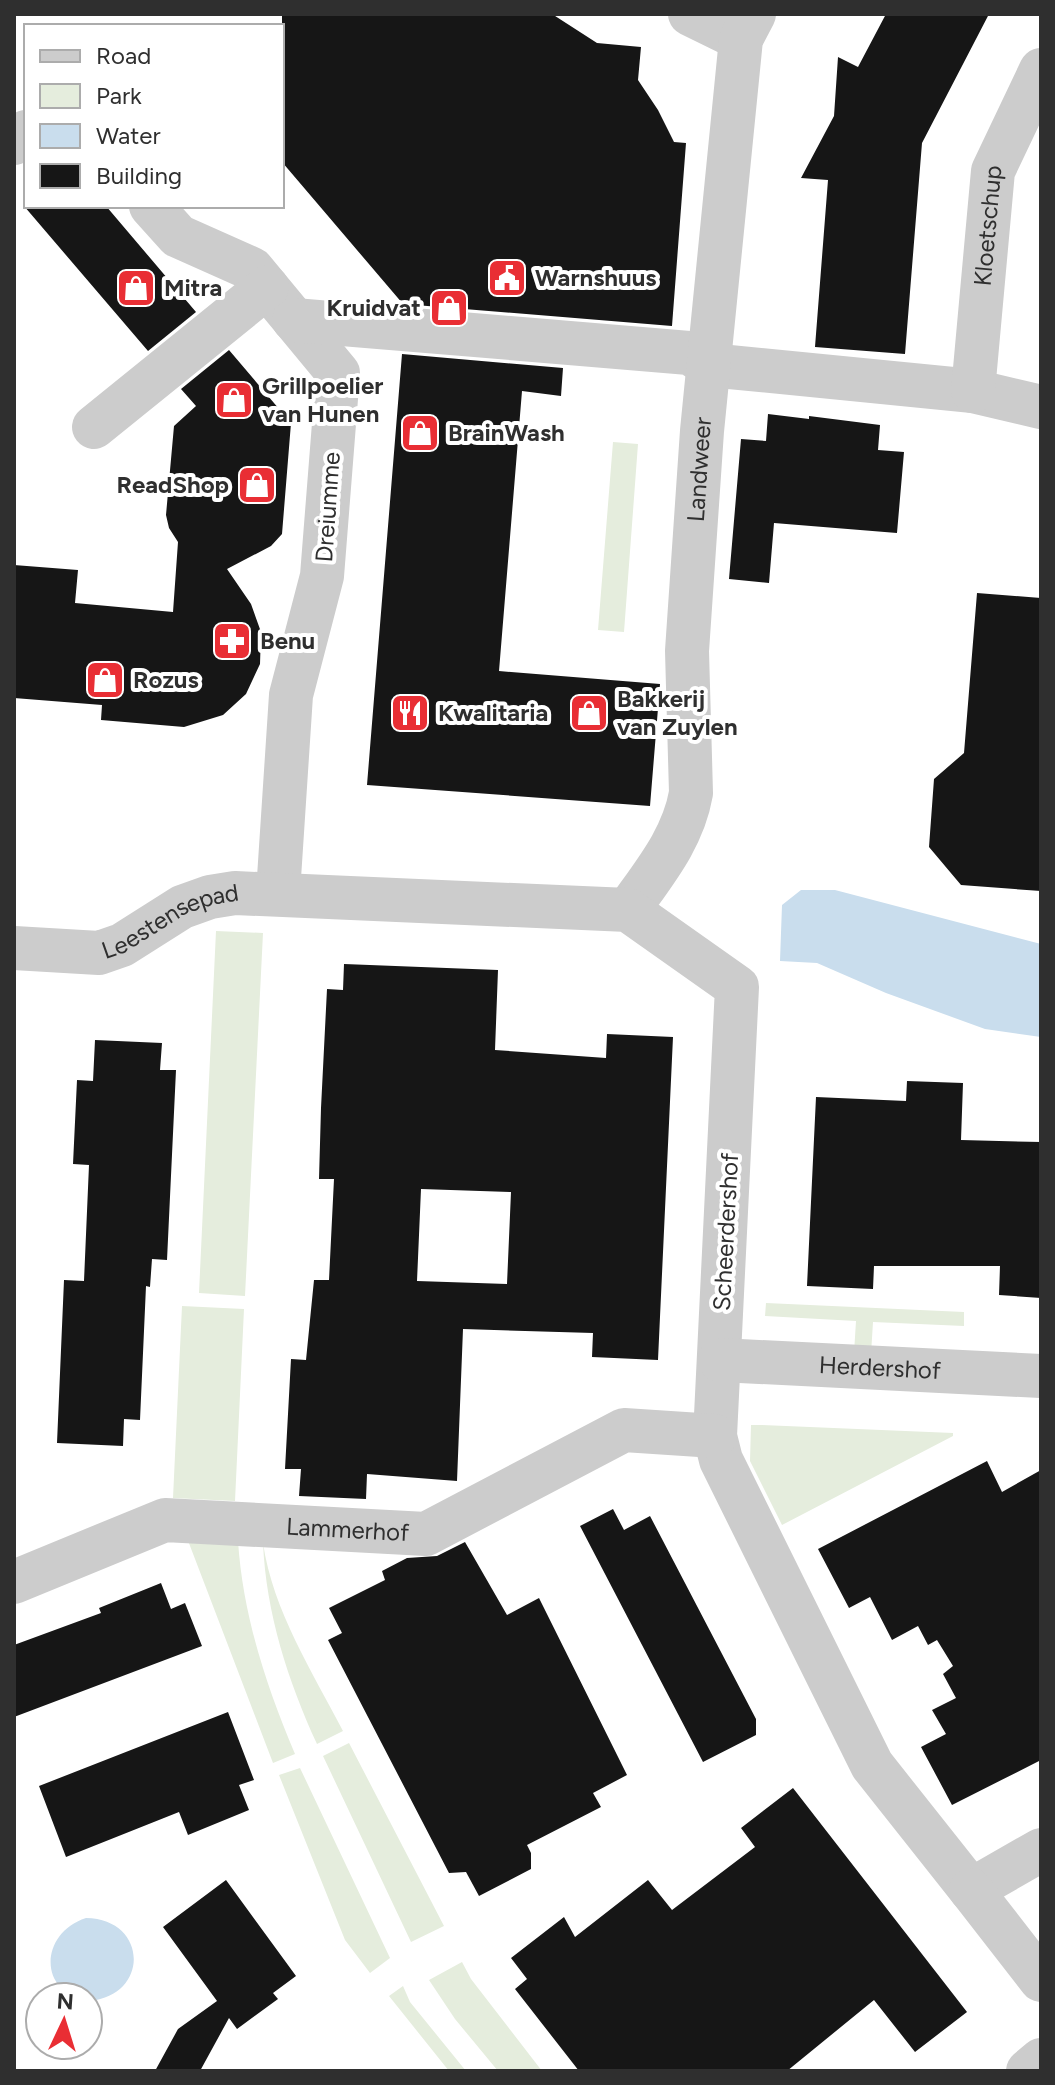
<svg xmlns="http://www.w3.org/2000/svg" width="1055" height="2085" font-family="Figtree,sans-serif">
<rect width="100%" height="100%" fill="#fff"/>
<!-- green -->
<path fill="#e5eddd" d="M 613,442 L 638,444 L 624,632 L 598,630 Z
M 216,931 L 263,933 L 245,1296 L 199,1293 Z
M 766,1303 L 964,1312 L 964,1326 L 873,1322 L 871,1354 L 854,1353 L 856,1321 L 765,1316 Z
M 182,1306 L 244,1309 L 235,1501 L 173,1498 Z
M 751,1425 L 762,1425 L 953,1433 L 953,1436 L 782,1525 L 750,1461 Z
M 187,1538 L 238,1541 C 243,1616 266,1685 295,1754 L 273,1763 Z
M 263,1543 C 273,1611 312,1671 343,1731 L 317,1744 C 288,1681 266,1613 263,1543 Z
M 349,1743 L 444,1926 L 411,1942 L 323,1756 Z
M 300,1768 L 390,1958 L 370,1973 L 345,1940 L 279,1775 Z
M 462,1962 L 471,1979 L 542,2071 L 498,2071 L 455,2019 L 429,1980 Z
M 403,1986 L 410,2002 L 466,2071 L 449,2071 L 389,1996 Z"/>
<!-- water -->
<path fill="#c9dded" d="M 801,890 L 835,890 L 1041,944 L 1041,1037 L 985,1029 L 886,993 L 817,963 L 780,961 L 782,905 Z
M 86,1918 C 148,1919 150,1995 90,2001 L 88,1997 C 40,1997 37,1934 86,1918 Z"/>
<!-- building -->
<path fill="#161616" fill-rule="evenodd" d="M 282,14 L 552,14 L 597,43 L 641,47 L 638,80 L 658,110 L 674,142 L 686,143 L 672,326 L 403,304 L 282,162 Z
M 886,14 L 989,14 L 922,143 L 905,354 L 815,347 L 828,180 L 801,178 L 834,116 L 838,57 L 858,67 Z
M 24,206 L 106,206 L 196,312 L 148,351 Z
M 229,350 L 291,423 L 282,534 L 271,546 L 227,569 L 251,604 L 261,632 L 260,664 L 246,694 L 223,715 L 184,727 L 101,720 L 102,705 L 14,698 L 14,565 L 78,570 L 75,603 L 173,612 L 178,542 L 169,528 L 166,515 L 174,426 L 196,406 L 181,389 Z
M 402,354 L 563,368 L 561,396 L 522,391 L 499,671 L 660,684 L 650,806 L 367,785 Z
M 768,414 L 809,419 L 809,416 L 880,425 L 878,450 L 904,452 L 897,533 L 774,523 L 769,583 L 729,579 L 741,439 L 766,441 Z
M 977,593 L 1041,598 L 1041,891 L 961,885 L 929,847 L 934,779 L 964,753 Z
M 344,964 L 498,970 L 495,1050 L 606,1058 L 607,1034 L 673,1037 L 658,1360 L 592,1357 L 593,1333 L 463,1329 L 457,1481 L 367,1474 L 366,1499 L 299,1496 L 301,1469 L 285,1469 L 291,1359 L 306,1360 L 314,1280 L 329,1280 L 334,1179 L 319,1179 L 321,1108 L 327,989 L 343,990 ZM 421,1189 L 511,1192 L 507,1284 L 417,1281 Z
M 95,1040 L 162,1043 L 160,1070 L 176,1070 L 167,1260 L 152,1259 L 150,1287 L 146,1286 L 140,1420 L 124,1419 L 123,1446 L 57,1443 L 64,1280 L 84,1281 L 89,1165 L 73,1164 L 77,1080 L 93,1081 Z
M 907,1081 L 963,1083 L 961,1140 L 1041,1142 L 1041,1298 L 999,1295 L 1000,1266 L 874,1266 L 873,1289 L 807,1286 L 816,1097 L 906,1101 Z
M 987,1461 L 1002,1492 L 1041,1470 L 1041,1760 L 952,1805 L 921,1747 L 946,1734 L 932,1710 L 956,1698 L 943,1674 L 953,1666 L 937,1640 L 928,1645 L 918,1626 L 892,1640 L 870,1597 L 849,1608 L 818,1549 Z
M 613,1509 L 624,1530 L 650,1516 L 756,1719 L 756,1735 L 703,1762 L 580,1526 Z
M 465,1542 L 507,1615 L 539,1598 L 627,1775 L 593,1793 L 601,1807 L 527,1845 L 531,1853 L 531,1869 L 479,1896 L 466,1872 L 449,1873 L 328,1640 L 342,1633 L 329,1608 L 385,1580 L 382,1571 L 407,1558 L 437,1556 Z
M 161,1583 L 171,1609 L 185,1603 L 202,1646 L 14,1717 L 14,1645 L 101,1613 L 99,1608 Z
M 228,1712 L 254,1780 L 239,1785 L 249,1810 L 188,1835 L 179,1812 L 66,1857 L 39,1786 Z
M 793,1788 L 967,2012 L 915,2052 L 874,2000 L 787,2071 L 579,2071 L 515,1989 L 527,1979 L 511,1958 L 564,1917 L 575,1937 L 648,1880 L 672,1910 L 755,1847 L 741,1828 Z
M 226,1880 L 296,1976 L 273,1993 L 278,1999 L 237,2029 L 229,2018 L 200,2071 L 155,2071 L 178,2029 L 217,2001 L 163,1927 Z"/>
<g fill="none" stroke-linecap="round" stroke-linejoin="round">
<!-- minor -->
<g stroke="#ccc" stroke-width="44">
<path d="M 690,14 L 741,39"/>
<path d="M 14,143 L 26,132"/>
<path d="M 151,206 L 178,236 L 252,269 L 338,373 L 322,576 L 291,695 L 278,893"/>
<path d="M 294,320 L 689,353 L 709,365 L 973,391 L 1041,407"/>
<path id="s1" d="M 973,391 L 993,171 L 1041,70"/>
<path d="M 94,427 L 267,287"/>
<path id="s2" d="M 628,910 C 654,873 683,839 691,793 L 687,651 L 702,431 L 741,39 L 754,14"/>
<path id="s3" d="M 14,948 L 99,953 L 122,945 L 182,907 L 210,897 L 235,893 L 628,910 L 737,987 L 715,1436 L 721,1460 L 872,1765 L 971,1890 L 1041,1850"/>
<path id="s4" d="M 720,1360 L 1041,1376"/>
<path id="s5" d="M 14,1582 L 165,1520 L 426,1534 L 624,1430 L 715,1436"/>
<path d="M 971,1890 L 1041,1980"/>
<path d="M 1028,2071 L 1041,2060"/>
</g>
</g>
<!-- icons -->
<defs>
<symbol id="civic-square" viewBox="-11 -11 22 22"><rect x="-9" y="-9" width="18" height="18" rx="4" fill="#e92e34" stroke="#fff"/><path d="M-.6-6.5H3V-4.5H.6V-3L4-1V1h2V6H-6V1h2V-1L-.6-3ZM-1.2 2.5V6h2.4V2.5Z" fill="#fff"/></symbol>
<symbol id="shop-square" viewBox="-11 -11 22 22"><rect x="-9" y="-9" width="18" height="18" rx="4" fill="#e92e34" stroke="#fff"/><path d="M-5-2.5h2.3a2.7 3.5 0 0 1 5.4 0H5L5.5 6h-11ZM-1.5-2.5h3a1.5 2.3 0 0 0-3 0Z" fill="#fff"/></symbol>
<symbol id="pharmacy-square" viewBox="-11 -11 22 22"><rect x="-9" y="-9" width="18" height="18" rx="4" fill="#e92e34" stroke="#fff"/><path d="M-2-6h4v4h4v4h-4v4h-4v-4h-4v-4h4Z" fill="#fff"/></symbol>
<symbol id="restaurant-square" viewBox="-11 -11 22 22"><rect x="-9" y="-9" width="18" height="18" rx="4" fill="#e92e34" stroke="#fff"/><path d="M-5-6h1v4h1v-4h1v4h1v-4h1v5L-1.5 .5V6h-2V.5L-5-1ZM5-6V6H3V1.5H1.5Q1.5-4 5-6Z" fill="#fff"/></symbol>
</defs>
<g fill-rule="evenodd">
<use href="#civic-square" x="485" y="256" width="44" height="44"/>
<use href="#shop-square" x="114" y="266" width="44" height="44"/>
<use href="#shop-square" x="427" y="286" width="44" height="44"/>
<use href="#shop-square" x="212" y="378" width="44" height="44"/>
<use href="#shop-square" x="398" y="411" width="44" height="44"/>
<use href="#shop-square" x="235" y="463" width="44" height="44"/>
<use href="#pharmacy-square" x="210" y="619" width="44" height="44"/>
<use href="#shop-square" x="83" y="658" width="44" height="44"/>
<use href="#restaurant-square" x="388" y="691" width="44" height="44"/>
<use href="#shop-square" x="567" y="691" width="44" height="44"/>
</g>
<g text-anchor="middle" stroke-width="8" stroke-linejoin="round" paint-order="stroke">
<!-- street labels -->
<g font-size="24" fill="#2f2f2f" stroke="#fff">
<text dy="8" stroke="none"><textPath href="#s1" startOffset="166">Kloetschup</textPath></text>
<text dy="8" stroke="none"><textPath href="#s2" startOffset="458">Landweer</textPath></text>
<text transform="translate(328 507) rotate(-86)" y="8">Dreiumme</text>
<text dy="8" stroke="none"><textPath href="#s3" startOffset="164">Leestensepad</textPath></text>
<text transform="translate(726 1232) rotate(-87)" y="8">Scheerdershof</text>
<text dy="8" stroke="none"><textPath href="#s4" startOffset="160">Herdershof</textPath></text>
<text dy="8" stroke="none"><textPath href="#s5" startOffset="346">Lammerhof</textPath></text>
</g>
<!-- poi labels -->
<g font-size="24" font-weight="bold" fill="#2f2f2f" stroke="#fff" text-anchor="start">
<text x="535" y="286">Warnshuus</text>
<text x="164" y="296">Mitra</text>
<text x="421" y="316" text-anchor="end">Kruidvat</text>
<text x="262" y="394">Grillpoelier<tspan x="262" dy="28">van Hunen</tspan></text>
<text x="448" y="441">BrainWash</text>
<text x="229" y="493" text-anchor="end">ReadShop</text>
<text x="260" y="649">Benu</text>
<text x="133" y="688">Rozus</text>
<text x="617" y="707">Bakkerij<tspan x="617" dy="28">van Zuylen</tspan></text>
<text x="438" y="721">Kwalitaria</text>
</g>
</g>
<!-- border -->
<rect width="1055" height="2085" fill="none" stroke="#2f2f2f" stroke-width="32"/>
<!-- legend -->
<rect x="24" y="24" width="260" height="184" fill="#ffffff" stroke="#acacac" stroke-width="2"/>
<rect x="40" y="50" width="40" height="12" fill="#cccccc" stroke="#acacac" stroke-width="2"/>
<text x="96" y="64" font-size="24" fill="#2f2f2f">Road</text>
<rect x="40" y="84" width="40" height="24" fill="#e5eddd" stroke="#acacac" stroke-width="2"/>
<text x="96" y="104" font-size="24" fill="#2f2f2f">Park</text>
<rect x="40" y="124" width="40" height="24" fill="#c9dded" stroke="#acacac" stroke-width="2"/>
<text x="96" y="144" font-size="24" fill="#2f2f2f">Water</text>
<rect x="40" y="164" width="40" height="24" fill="#161616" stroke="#acacac" stroke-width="2"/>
<text x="96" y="184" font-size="24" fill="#2f2f2f">Building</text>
<!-- north arrow -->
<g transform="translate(64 2021) rotate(4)"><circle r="38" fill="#ffffff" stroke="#acacac" stroke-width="2"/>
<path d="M0-6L14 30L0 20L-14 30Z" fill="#e92e34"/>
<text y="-12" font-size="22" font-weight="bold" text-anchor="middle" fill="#2f2f2f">N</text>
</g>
</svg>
